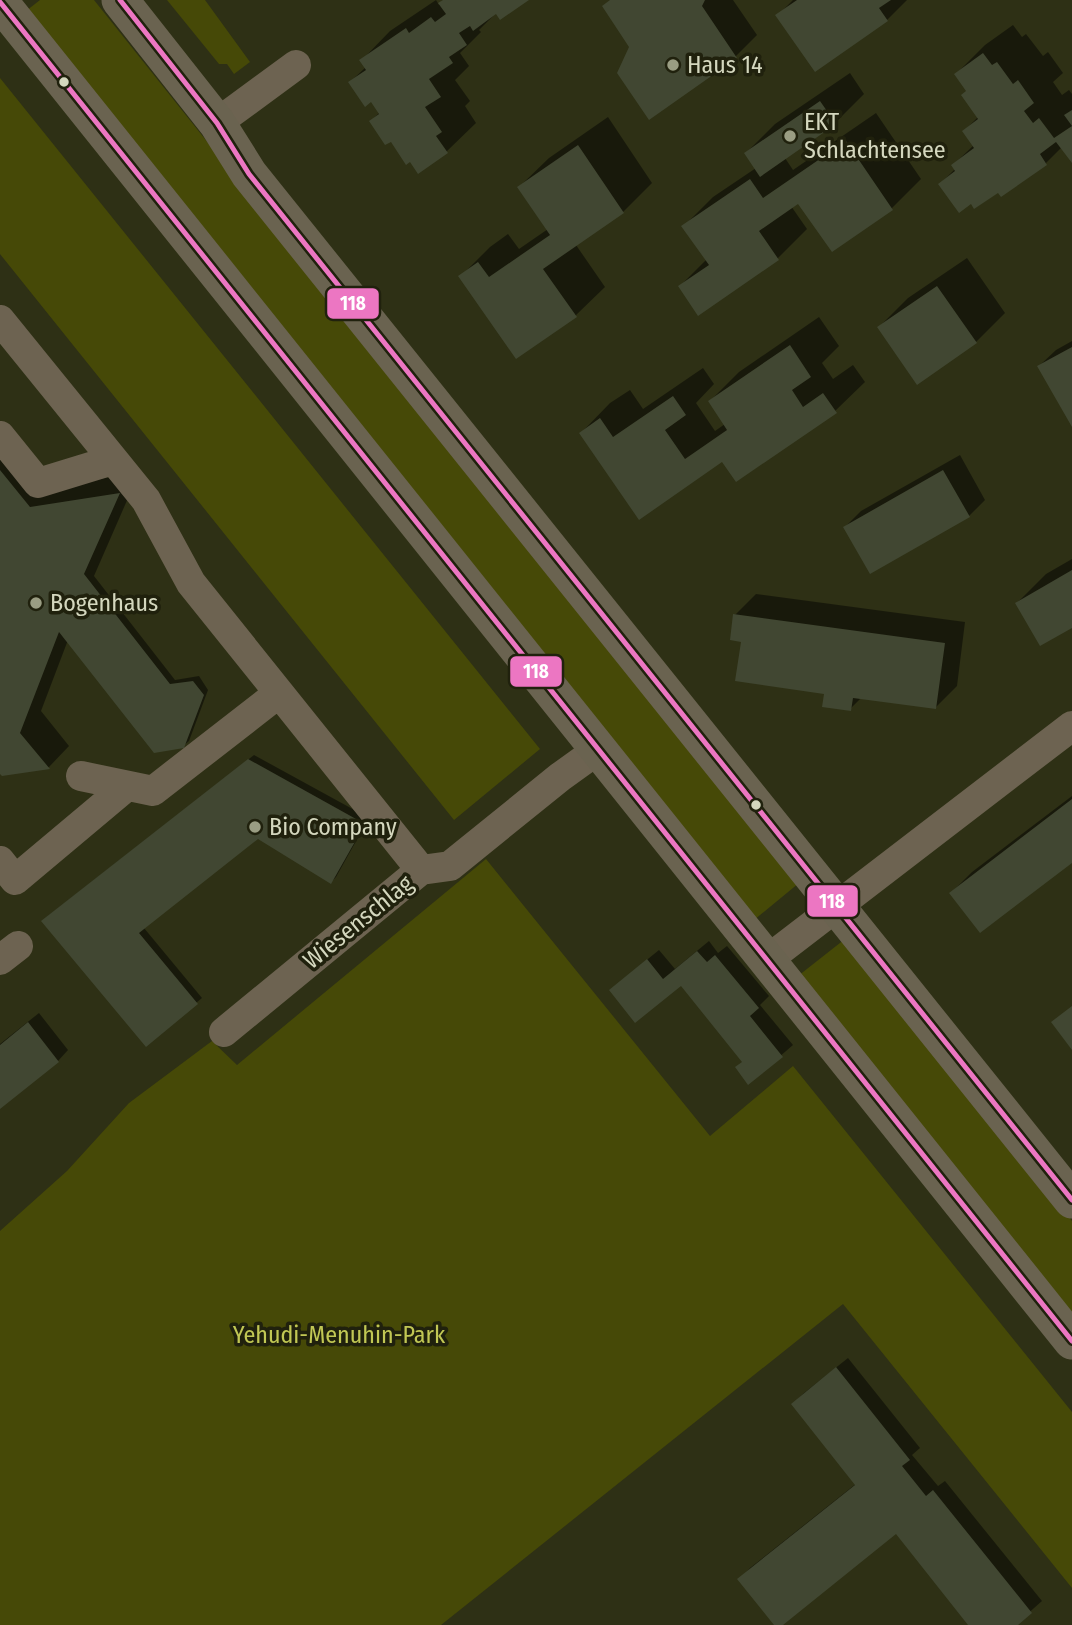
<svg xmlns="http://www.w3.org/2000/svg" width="1072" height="1625" font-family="'Fira Sans Condensed',sans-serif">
<rect width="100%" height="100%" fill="#2e3015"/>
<!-- green -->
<path fill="#464907" d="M 40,0 L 94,0 L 799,883 L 754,920 L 26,11 Z
M 167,0 L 205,0 L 250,62 L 234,74 L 227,64 L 219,64 Z
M 0,78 L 540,749 L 454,820 L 0,254 Z
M 486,859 L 710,1136 L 793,1066 L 1072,1412 L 1072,1588 L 843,1304 L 441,1625 L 0,1625 L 0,1231 L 67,1171 L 129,1103 L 212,1041 L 237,1065 Z
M 845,939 L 1072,1221 L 1072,1317 L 798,976 Z"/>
<!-- shadow -->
<path fill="#0007" d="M 436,0 L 439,5 L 444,0 L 526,0 L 497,12 L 479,30 L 481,32 L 460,53 L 469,66 L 455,80 L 470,101 L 465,106 L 476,123 L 446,152 L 391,140 L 371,121 L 380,112 L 372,100 L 350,82 L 366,67 L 361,61 L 390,31 Z
M 610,0 L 733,0 L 757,35 L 736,56 L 649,118 L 631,46 Z
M 793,0 L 907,0 L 887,20 L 816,70 L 778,15 Z
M 1013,25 L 1022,37 L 1026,34 L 1043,56 L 1048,52 L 1063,73 L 1053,82 L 1062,95 L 1069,90 L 1072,94 L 1072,160 L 1062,147 L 1046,163 L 1002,195 L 999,190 L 971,202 L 940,184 L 956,168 L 953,165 L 974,145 L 964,131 L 978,117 L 968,91 L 956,74 L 985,45 Z
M 850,73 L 864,94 L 835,123 L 785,158 L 793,170 L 876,113 L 921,179 L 892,208 L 832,250 L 799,201 L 791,206 L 807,229 L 778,258 L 699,313 L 680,286 L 707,259 L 684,226 L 713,197 L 756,168 L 746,153 L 775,124 Z
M 608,117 L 652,183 L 623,212 L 576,245 L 605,287 L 575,316 L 461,276 L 490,247 L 508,234 L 519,249 L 548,229 L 519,187 L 549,158 Z
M 967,258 L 1005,313 L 976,342 L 879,327 L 908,298 Z
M 819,317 L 839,346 L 822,363 L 833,379 L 853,365 L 865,382 L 835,411 L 722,460 L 639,517 L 581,433 L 610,403 L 630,390 L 643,409 L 703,368 L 714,384 L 696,403 L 715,431 L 725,424 L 710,401 L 739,372 Z
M 1072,341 L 1072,424 L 1039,366 L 1056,350 Z
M 0,424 L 51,486 L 139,473 L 94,576 L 175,680 L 199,676 L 208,690 L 189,741 L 183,746 L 68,640 L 41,711 L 69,746 L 49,767 L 2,774 L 0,771 Z
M 960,455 L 985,500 L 969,516 L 845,527 L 861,511 Z
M 1072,559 L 1072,626 L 1017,603 L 1046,574 Z
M 756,594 L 965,622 L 957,686 L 936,707 L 862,697 L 850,709 L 743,640 L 735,615 Z
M 254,755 L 369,818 L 336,877 L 331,882 L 258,837 L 144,928 L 202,998 L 146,1044 L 48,916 Z
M 1072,796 L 1072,861 L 951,893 L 972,872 Z
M 709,941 L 718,953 L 727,946 L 769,996 L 760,1005 L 793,1045 L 749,1083 L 744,1061 L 681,984 L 622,980 L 659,950 L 675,969 Z
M 39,1013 L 68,1050 L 58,1061 L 0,1106 L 0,1044 Z
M 848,1358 L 920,1448 L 912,1455 L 938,1486 L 945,1481 L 1042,1601 L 1015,1625 L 971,1625 L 897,1532 L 780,1625 L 776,1625 L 740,1579 L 750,1568 L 857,1483 L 793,1404 L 804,1393 Z"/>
<!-- building -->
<path fill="#414732" d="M 443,0 L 529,0 L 500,20 L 496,14 L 473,31 L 470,26 L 459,33 L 467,45 L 449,57 L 453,63 L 429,79 L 441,97 L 425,107 L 442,132 L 436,136 L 448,153 L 418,174 L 410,162 L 406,165 L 391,142 L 385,145 L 369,121 L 379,114 L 371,102 L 365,107 L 348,82 L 366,70 L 359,60 L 406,28 L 409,33 L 431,17 L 435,22 L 446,14 L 438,3 Z
M 610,0 L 705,0 L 702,6 L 737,58 L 649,120 L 617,73 L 629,47 L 602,6 Z
M 797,0 L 891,0 L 879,8 L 888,21 L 815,72 L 775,15 Z
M 983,53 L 992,65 L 997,62 L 1013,84 L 1018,80 L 1034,103 L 1024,111 L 1033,123 L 1039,118 L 1054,138 L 1072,126 L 1064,115 L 1072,110 L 1072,163 L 1056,142 L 1040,154 L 1047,165 L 1001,197 L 998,193 L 974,209 L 971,204 L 959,213 L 938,184 L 955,171 L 951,165 L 974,148 L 962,131 L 978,119 L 961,95 L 966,91 L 954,74 Z
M 820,101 L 836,124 L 760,177 L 744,153 Z
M 846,141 L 893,210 L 832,252 L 798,204 L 759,231 L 779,260 L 698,316 L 678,286 L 709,265 L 681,226 L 750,179 L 763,198 Z
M 578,145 L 624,213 L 543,269 L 577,317 L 516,359 L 458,276 L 478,262 L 489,277 L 550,235 L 517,187 Z
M 937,286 L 977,343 L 917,385 L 877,327 Z
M 790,345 L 811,377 L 792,390 L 803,407 L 823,393 L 837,413 L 736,482 L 722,462 L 639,520 L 579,433 L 600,418 L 613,437 L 673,396 L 686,415 L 665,430 L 685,459 L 727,430 L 708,401 Z
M 1072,347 L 1072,427 L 1037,366 Z
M 0,470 L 30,507 L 120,493 L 84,574 L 170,684 L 193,681 L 204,695 L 184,748 L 154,753 L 59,632 L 20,733 L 50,769 L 2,776 L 0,774 Z
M 943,470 L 970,517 L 870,574 L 843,527 Z
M 1072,570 L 1072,628 L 1040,646 L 1015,603 Z
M 733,614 L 945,643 L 936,709 L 853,698 L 851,711 L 822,707 L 824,694 L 735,681 L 741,642 L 730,640 Z
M 248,759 L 365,824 L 331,884 L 258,839 L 139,933 L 198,1004 L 146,1047 L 41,921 Z
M 1072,799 L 1072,863 L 980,933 L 949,893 Z
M 697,951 L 707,962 L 715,955 L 759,1008 L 750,1016 L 783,1057 L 748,1085 L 735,1067 L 742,1062 L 681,986 L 635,1023 L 609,990 L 647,959 L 663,979 Z
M 1072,1006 L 1072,1050 L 1051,1022 Z
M 28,1022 L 59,1062 L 0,1109 L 0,1045 Z
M 836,1367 L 910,1460 L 902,1466 L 926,1496 L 933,1490 L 1032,1613 L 1018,1625 L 968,1625 L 896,1534 L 783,1625 L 774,1625 L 737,1579 L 855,1485 L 791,1404 Z"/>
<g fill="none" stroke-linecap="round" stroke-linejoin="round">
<!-- minor -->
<path stroke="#6d6351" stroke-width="30" d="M 217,123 L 296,65
M 0,320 L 146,500 L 191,583 L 421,870
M 0,436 L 38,483 L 113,460
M 81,776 L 153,791 L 279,693
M 0,861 L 15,880 L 127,786
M 0,960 L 18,946
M 767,960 L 1072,726
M 224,1032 L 421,870 L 450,866 L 560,777 L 599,749"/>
<!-- major -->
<path stroke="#6a6350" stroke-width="37" d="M 120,0 L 217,123 L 249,174 L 1072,1200
M 0,2 L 1072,1341"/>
<defs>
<path id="bus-1" d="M 120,0 L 217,123 L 249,174 L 1072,1200
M 0,2 L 1072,1341"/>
</defs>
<!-- bus-1 casing -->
<use href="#bus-1" stroke="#20210d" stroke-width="10"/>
<!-- bus-1 -->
<use href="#bus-1" stroke="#ec76c2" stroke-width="5"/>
</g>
<!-- markers -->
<g fill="#9a9d83" stroke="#20210d" stroke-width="2.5">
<circle cx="673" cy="65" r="7"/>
<circle cx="790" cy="136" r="7"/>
<circle cx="36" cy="603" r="7"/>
<circle cx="255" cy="827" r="7"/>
</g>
<g fill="#d4d7be" stroke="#20210d" stroke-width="2.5">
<circle cx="64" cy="82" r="6"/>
<circle cx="756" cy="805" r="6"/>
</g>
<g text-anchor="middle" stroke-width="7" stroke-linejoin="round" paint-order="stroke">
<!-- poi labels -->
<g font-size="24" fill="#d4d7be" stroke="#20210d" text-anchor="start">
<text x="687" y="73">Haus 14</text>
<text x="804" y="130">EKT<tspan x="804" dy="28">Schlachtensee</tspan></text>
<text x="50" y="611">Bogenhaus</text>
<text x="269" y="835">Bio Company</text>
</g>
<!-- street labels -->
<g font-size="24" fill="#d4d7be" stroke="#20210d">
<text transform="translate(358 922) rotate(-39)" y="8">Wiesenschlag</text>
</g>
<!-- park labels -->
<g font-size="24" fill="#c1c754" stroke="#20210d">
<text x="339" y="1343">Yehudi-Menuhin-Park</text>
</g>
</g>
<g stroke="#20210d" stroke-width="2.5">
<rect x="326" y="287" width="54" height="33" rx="7" fill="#ec76c2"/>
<rect x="509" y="655" width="54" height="33" rx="7" fill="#ec76c2"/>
<rect x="806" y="884" width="53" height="34" rx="7" fill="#ec76c2"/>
</g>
<g font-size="19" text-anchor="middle" font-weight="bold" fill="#fff">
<text x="353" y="310">118</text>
<text x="536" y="678">118</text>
<text x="832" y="908">118</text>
</g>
</svg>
